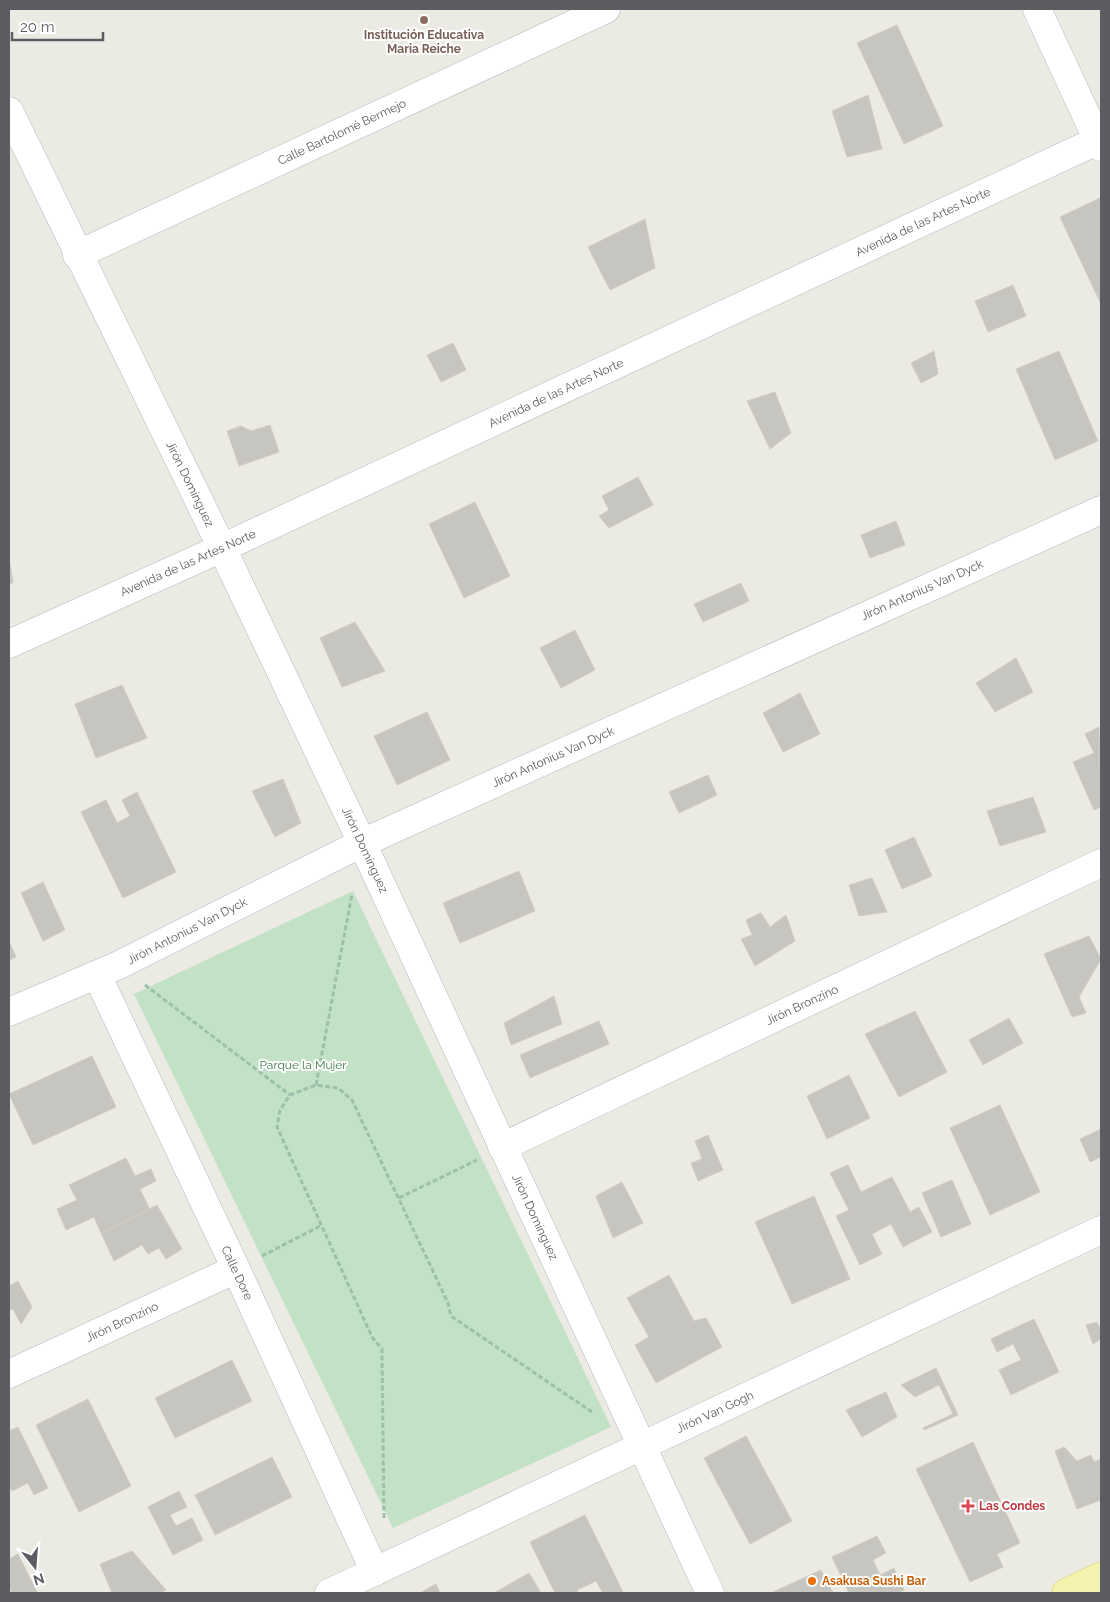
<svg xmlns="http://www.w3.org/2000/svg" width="1110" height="1602" font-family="Raleway,sans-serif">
<rect width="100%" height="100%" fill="#ecebe3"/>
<!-- green -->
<path fill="#c2e1c5" d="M 353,891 L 611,1427 L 393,1528 L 134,994 Z"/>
<!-- building -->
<path fill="#c7c5c0" stroke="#d0cdc2" d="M 897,25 L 943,126 L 904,144 L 857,43 Z
M 868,95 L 882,149 L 847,157 L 832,111 Z
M 1100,198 L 1101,200 L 1101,304 L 1060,217 Z
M 645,219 L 655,268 L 610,290 L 588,247 Z
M 1013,285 L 1026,316 L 988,332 L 975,301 Z
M 453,343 L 466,370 L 441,382 L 427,355 Z
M 934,351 L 938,374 L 921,383 L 911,363 Z
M 1059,351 L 1098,441 L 1055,460 L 1016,369 Z
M 775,392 L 791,433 L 770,449 L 747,401 Z
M 270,425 L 279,452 L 239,466 L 227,431 L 241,426 L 251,431 Z
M 638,477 L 653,505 L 609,528 L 599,516 L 609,510 L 602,496 Z
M 475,502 L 510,576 L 464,598 L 429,524 Z
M 896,521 L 905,545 L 870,558 L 861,535 Z
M 9,559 L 13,582 L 9,585 Z
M 741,583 L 749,601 L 703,622 L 694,604 Z
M 355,622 L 385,671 L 342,687 L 320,638 Z
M 575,630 L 595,670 L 561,688 L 540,648 Z
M 1016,658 L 1033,692 L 995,712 L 976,683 Z
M 122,685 L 147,738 L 96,758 L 75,704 Z
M 800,693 L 820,734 L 783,752 L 763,713 Z
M 427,712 L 450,760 L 397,785 L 374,736 Z
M 1099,727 L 1101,807 L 1094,810 L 1073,762 L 1094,753 L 1085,734 Z
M 708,775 L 717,795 L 679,813 L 669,792 Z
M 283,779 L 301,823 L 275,837 L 252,791 Z
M 137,792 L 176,872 L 123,898 L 81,812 L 106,800 L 117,823 L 130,816 L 122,800 Z
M 1033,797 L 1046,832 L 1000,846 L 987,811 Z
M 914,837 L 932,876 L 902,889 L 885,850 Z
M 519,871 L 535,911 L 460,943 L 443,903 Z
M 872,878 L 887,912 L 859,916 L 849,885 Z
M 43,882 L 65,930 L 43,941 L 21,893 Z
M 761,913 L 770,927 L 786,915 L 795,941 L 755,966 L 741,939 L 752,935 L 746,920 Z
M 1089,936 L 1101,959 L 1079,997 L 1086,1013 L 1072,1017 L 1044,954 Z
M 9,941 L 16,957 L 9,960 Z
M 554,996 L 562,1024 L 511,1045 L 504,1023 Z
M 915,1011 L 947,1072 L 899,1097 L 865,1034 Z
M 1009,1018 L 1023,1043 L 983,1065 L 969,1040 Z
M 599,1021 L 609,1044 L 530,1078 L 520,1055 Z
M 92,1056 L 116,1107 L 33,1145 L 9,1094 Z
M 849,1075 L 870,1118 L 827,1139 L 807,1096 Z
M 1000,1105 L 1040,1192 L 990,1215 L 950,1128 Z
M 1101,1129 L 1101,1157 L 1090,1162 L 1080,1139 Z
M 708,1135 L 723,1170 L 698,1181 L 691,1163 L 702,1159 L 695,1141 Z
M 126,1158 L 135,1176 L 151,1169 L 156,1181 L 140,1189 L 150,1210 L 101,1233 L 94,1217 L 66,1230 L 57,1209 L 77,1200 L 69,1185 Z
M 848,1165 L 861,1192 L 892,1177 L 910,1212 L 919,1207 L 932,1232 L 903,1247 L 891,1224 L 872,1234 L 882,1254 L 860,1265 L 836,1216 L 849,1210 L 830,1173 Z
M 952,1180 L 971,1224 L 941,1237 L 922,1193 Z
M 622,1182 L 643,1223 L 613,1238 L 596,1196 Z
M 814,1196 L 850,1279 L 792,1304 L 755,1222 Z
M 157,1205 L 182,1249 L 166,1259 L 159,1248 L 148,1254 L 142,1245 L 114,1261 L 101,1233 Z
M 669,1275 L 694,1321 L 706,1318 L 722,1347 L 656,1383 L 635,1345 L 649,1337 L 627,1298 Z
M 18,1281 L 32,1307 L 21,1324 L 13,1309 L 9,1311 L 9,1286 Z
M 1034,1319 L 1059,1372 L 1011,1395 L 999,1370 L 1021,1360 L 1013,1344 L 997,1352 L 991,1339 Z
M 1097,1322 L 1101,1331 L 1101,1339 L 1093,1344 L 1086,1325 Z
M 232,1360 L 252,1401 L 175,1438 L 155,1398 Z
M 936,1368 L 958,1415 L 924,1430 L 923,1428 L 953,1414 L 939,1385 L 915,1397 L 901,1385 Z
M 886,1392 L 897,1417 L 862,1437 L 846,1410 Z
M 88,1399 L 131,1486 L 79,1512 L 36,1425 Z
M 18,1427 L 48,1488 L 34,1495 L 28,1483 L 12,1491 L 9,1485 L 9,1431 Z
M 746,1436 L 792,1521 L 750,1544 L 704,1458 Z
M 973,1442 L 1020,1543 L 997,1554 L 1003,1567 L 970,1582 L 916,1469 Z
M 1064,1447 L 1077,1461 L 1091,1455 L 1094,1462 L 1101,1459 L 1101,1500 L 1077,1509 L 1055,1451 Z
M 272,1457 L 292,1497 L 215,1535 L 195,1495 Z
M 179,1491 L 187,1507 L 170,1515 L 176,1526 L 192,1518 L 203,1540 L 173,1555 L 148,1507 Z
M 585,1515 L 623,1592 L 620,1593 L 603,1593 L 596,1581 L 577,1590 L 578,1593 L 555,1593 L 530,1542 Z
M 877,1536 L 886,1553 L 873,1560 L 880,1575 L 894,1568 L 904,1590 L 897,1593 L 849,1593 L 832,1557 Z
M 132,1551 L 166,1590 L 159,1593 L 112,1593 L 100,1564 Z
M 18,1554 L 37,1592 L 34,1593 L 12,1593 L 9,1587 L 9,1559 Z
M 821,1570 L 833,1593 L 771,1593 Z
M 529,1573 L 541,1593 L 494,1593 Z
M 436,1584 L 440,1593 L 420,1593 Z"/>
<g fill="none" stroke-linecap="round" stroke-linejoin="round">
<defs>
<path id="minor" d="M 1037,9 L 1101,147
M 9,111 L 222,548 L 362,843 L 710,1593
M 77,255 L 606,9
M 97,975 L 236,1269 L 375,1572
M 9,1012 L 119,965 L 362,843 L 1101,510
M 502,1147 L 1101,863
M 9,1374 L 236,1269
M 329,1593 L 1101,1230"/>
<path id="tertiary" d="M 9,644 L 222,548 L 1101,139"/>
<path id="primary" d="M 1066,1593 L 1101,1576"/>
</defs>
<!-- minor casing -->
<use href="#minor" stroke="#b5b7bc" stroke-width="29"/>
<!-- tertiary casing -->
<use href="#tertiary" stroke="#b5b7bc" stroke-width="29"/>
<!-- primary casing -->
<use href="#primary" stroke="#e1ca67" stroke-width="29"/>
<!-- path -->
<path stroke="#9cc1aa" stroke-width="3" stroke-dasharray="5 2.5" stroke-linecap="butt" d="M 145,985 L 290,1095
M 316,1085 L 352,894
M 399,1198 L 477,1160
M 262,1256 L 322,1225
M 384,1518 L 382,1349 L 372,1337 L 277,1127 L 280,1110 L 290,1095 L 316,1085 L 338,1088 L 352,1100 L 448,1303 L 451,1316 L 592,1412"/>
<!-- minor -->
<use href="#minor" stroke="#fff" stroke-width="28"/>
<!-- tertiary -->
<use href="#tertiary" stroke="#fff" stroke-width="28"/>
<!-- primary -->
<use href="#primary" stroke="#f5f1ae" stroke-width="28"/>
</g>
<!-- markers -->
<circle fill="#8d6e63" stroke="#fff" stroke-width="2" cx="424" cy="20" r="5"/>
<path fill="#e0444e" stroke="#fff" stroke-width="2" d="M965.5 1498.5h5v5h5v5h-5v5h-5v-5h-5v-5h5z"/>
<circle fill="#e8710a" stroke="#fff" stroke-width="2" cx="812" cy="1581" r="5"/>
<g text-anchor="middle" stroke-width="4" stroke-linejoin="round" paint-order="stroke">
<!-- education labels -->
<g font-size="12" font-weight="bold" fill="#785e54" stroke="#fff">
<text x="424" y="39">Institución Educativa<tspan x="424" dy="14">Maria Reiche</tspan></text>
</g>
<!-- street labels -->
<g font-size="12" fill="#5b5d62" stroke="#fff">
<text transform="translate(342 132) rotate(-25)" y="4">Calle Bartolomé Bermejo</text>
<text transform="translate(923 222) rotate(-25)" y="4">Avenida de las Artes Norte</text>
<text transform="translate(556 393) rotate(-25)" y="4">Avenida de las Artes Norte</text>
<text transform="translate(190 484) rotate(64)" y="4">Jirón Domínguez</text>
<text transform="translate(188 563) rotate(-24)" y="4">Avenida de las Artes Norte</text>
<text transform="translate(922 590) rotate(-24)" y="4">Jirón Antonius Van Dyck</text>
<text transform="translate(553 757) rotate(-24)" y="4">Jirón Antonius Van Dyck</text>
<text transform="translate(365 850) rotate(65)" y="4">Jirón Domínguez</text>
<text transform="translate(187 931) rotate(-27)" y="4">Jirón Antonius Van Dyck</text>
<text transform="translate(802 1005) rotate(-25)" y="4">Jirón Bronzino</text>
<text transform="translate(535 1217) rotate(65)" y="4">Jirón Domínguez</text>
<text transform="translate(237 1273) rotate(65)" y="4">Calle Dore</text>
<text transform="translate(122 1322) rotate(-25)" y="4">Jirón Bronzino</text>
<text transform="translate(715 1412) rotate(-25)" y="4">Jirón Van Gogh</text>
</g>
<!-- park labels -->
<g font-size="12" fill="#3e7e47" stroke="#fff">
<text x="303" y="1069">Parque la Mujer</text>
</g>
<!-- health labels -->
<g font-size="12" font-weight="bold" fill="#be3a42" stroke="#fff" text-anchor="start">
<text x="979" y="1510">Las Condes</text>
</g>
<!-- food labels -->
<g font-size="12" font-weight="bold" fill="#c56008" stroke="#fff" text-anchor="start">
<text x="822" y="1585">Asakusa Sushi Bar</text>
</g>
</g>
<!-- border -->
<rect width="1110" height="1602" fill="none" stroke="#5b5d62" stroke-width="20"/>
<!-- north arrow -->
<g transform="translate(35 1567) rotate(163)" stroke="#ffffff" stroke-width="4" paint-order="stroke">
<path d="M0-4L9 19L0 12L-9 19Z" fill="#5b5d62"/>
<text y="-8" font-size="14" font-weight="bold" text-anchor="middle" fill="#5b5d62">N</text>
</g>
<!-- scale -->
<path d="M12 32v8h91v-8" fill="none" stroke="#5b5d62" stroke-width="2.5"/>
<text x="20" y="32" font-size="15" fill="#5b5d62" stroke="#ffffff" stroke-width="4" paint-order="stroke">20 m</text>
</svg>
